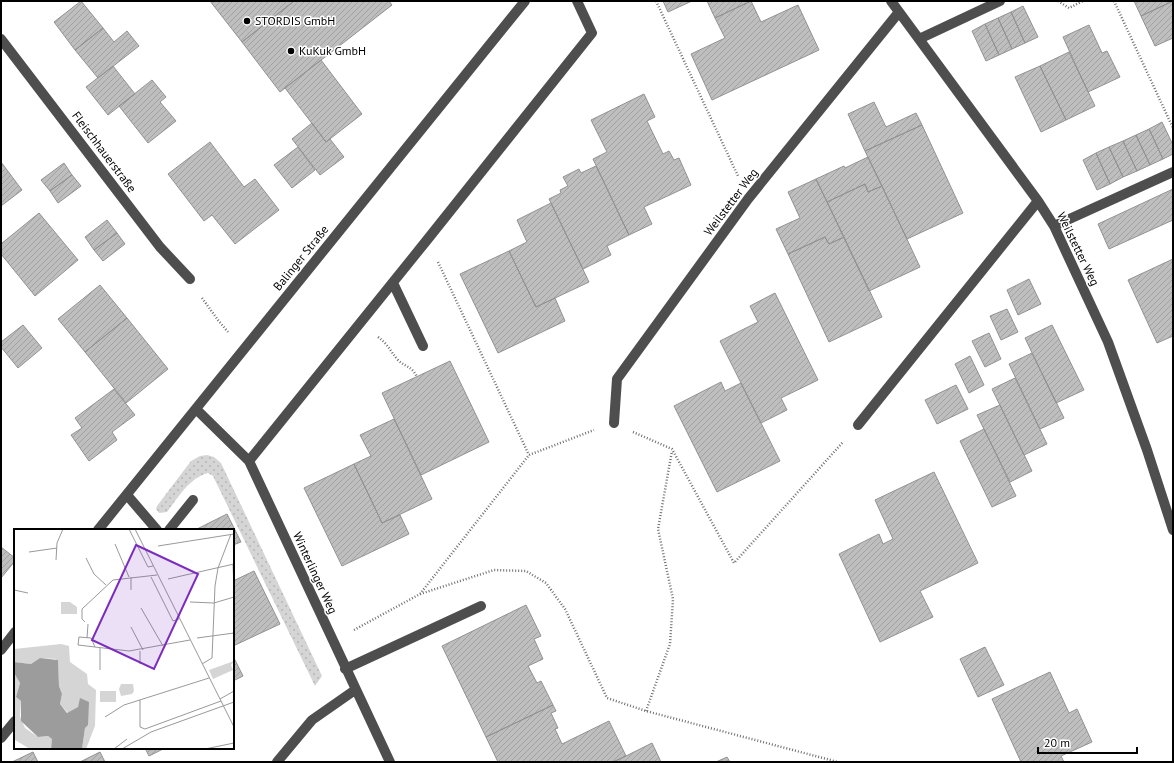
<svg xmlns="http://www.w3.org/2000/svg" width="1174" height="763" font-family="'PT Sans',sans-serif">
<defs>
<pattern id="grass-dots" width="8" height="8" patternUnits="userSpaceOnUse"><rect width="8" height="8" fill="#d5d5d5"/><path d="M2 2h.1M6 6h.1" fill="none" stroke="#b5b5b5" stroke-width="1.8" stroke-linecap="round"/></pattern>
<pattern id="building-hatch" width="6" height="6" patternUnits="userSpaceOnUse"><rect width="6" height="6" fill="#bebebe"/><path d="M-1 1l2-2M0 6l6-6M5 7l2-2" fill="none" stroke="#a2a2a2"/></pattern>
</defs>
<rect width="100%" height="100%" fill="#fff"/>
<!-- grass -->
<path fill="url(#grass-dots)" d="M 207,455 L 214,457 L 221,463 L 322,676 L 315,686 L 213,476 L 208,473 C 189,478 178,498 167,512 L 159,513 L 156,509 L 157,506 L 191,461 L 200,456 Z"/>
<!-- building -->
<path fill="url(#building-hatch)" stroke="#929292" d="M 81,1 L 103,28 L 75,50 L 54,22 Z
M 210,1 L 294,1 L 242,42 Z
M 294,1 L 389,1 L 392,5 L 280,92 L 242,42 Z
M 663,1 L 692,1 L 668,12 Z
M 707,1 L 751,1 L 715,18 Z
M 751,1 L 761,22 L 798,5 L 819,50 L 712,100 L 691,54 L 725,38 L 715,18 Z
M 1134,1 L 1173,1 L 1141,16 Z
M 1173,1 L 1173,38 L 1155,46 L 1141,16 Z
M 1023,6 L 1038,37 L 1025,43 L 1011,12 Z
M 1011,12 L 1025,43 L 1012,49 L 998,18 Z
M 998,18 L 1012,49 L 999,55 L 985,24 Z
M 985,24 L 999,55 L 986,61 L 972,31 Z
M 1089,25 L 1102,53 L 1107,51 L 1120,77 L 1088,92 L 1063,37 Z
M 103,28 L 114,42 L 127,31 L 139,46 L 98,78 L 75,50 Z
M 1069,52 L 1095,106 L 1066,120 L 1040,66 Z
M 321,60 L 362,114 L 326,142 L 285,88 Z
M 113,66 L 135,94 L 108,115 L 86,87 Z
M 1040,66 L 1066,120 L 1041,132 L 1015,77 Z
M 152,80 L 166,97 L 160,102 L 176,121 L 148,143 L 119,106 Z
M 644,94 L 655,117 L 647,121 L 663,154 L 669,151 L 674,160 L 679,158 L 691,185 L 644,207 L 652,224 L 629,235 L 593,159 L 607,152 L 591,120 Z
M 874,102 L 886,127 L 916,113 L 922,125 L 865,151 L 848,114 Z
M 1162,122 L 1173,145 L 1173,154 L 1163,159 L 1149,129 Z
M 312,123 L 326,142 L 330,139 L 344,157 L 320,175 L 292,139 Z
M 922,125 L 963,213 L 907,239 L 865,151 Z
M 1149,129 L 1163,159 L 1150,165 L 1136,135 Z
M 1136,135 L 1150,165 L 1137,171 L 1123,141 Z
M 1123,141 L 1137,171 L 1123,177 L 1109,147 Z
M 210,142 L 244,187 L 255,179 L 279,210 L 235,244 L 212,215 L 204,221 L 168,174 Z
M 298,147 L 315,170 L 292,188 L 274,165 Z
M 1109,147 L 1123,177 L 1110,184 L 1096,153 Z
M 1096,153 L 1110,184 L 1097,190 L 1083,160 Z
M 868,157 L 882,186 L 868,192 L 865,184 L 827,202 L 816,179 L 844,166 L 845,168 Z
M 1,162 L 22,190 L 1,206 Z
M 64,163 L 72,175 L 50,191 L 41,180 Z
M 596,166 L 629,235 L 607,246 L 611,255 L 583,269 L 549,199 L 561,193 L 560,190 L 568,186 L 563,177 L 579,169 L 581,173 Z
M 72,175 L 81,186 L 58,203 L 50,191 Z
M 816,179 L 844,237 L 829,244 L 825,237 L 788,254 L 776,229 L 800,218 L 788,192 Z
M 865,184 L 868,192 L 882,186 L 920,267 L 869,291 L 827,202 Z
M 1173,189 L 1173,220 L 1109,249 L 1098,224 Z
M 551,203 L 589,282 L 536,307 L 509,251 L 527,242 L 517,220 Z
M 39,213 L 78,260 L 35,296 L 1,254 L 1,244 Z
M 107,220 L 117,233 L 94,250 L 85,237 Z
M 117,233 L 125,244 L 103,261 L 94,250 Z
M 825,237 L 829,244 L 844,237 L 882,317 L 829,342 L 788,254 Z
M 509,251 L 536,307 L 555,298 L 565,321 L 498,353 L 460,274 Z
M 1173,259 L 1173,336 L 1157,343 L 1128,280 Z
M 1029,279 L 1041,304 L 1018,315 L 1007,290 Z
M 100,285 L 127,318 L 85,352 L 58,319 Z
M 775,293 L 818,380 L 781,398 L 787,410 L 761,423 L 720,341 L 758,322 L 750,306 Z
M 1007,309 L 1018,332 L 1001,340 L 990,316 Z
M 127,318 L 168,369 L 126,403 L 85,352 Z
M 23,325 L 42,348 L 18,368 L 1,347 L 1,342 Z
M 1052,325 L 1084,390 L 1056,403 L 1025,338 Z
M 989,333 L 1001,359 L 985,367 L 972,341 Z
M 1032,353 L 1064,418 L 1040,429 L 1009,364 Z
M 970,356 L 984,385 L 969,393 L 955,364 Z
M 450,361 L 489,442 L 421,475 L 382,393 Z
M 1015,378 L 1047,444 L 1024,455 L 992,389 Z
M 721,382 L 725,391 L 741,383 L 780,461 L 717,492 L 674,406 Z
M 956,385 L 968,409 L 937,424 L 925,400 Z
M 114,389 L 135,415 L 112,432 L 117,440 L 89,461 L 71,435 L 82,428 L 75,418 Z
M 1000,405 L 1032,471 L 1010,482 L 977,415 Z
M 394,419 L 432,499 L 382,523 L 354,464 L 371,456 L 360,435 Z
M 984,429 L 1016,496 L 992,507 L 960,441 Z
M 354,464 L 382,523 L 400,515 L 409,534 L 342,566 L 304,488 Z
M 934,472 L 978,563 L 920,591 L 933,617 L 880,642 L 839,554 L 879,534 L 883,544 L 893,539 L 875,500 Z
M 227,514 L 241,542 L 233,545 L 233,530 L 195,530 Z
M 1,547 L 15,558 L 15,561 L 1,578 Z
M 254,571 L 280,624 L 233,646 L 233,581 Z
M 526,605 L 541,636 L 534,639 L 543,659 L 528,666 L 537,683 L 541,681 L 553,705 L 486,737 L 442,646 Z
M 985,647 L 1004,685 L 978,697 L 960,659 Z
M 233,656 L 243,676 L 233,681 Z
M 1050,672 L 1069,713 L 1077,709 L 1092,742 L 1061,756 L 1064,762 L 1021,762 L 992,699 Z
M 553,705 L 556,711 L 551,713 L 558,728 L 555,729 L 562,744 L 609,721 L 626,756 L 613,762 L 498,762 L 486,737 Z
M 652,743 L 661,762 L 613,762 L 626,756 Z
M 145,748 L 165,748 L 149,756 Z
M 33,752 L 38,762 L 12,762 Z
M 100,752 L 105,762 L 80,762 Z
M 727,757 L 730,762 L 716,762 Z"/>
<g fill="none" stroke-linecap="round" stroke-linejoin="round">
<!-- path -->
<path stroke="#707070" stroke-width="2.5" stroke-dasharray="1 2" stroke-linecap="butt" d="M 656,1 L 738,176
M 1058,1 L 1069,8 L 1083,1
M 1114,1 L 1173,128
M 438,262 L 529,455
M 202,298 L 218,320 L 228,332
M 378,337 C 389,345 390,351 398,360 C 405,367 412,366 417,377
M 633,432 L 672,449 L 734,563 L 843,442
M 420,594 L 494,570 L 526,571 L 546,583 L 565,609 L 607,698 L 646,711 L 838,762
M 354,630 L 420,594 L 529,455 L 594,430
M 646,711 L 670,644 L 673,599 L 658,529 L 672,451"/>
<!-- minor -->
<path stroke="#4e4e4e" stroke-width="10" d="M 891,1 L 1038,201 L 1054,226 L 1108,342 L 1147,450 L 1173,530
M 1,39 L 160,247 L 190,279
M 919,39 L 1000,1
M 1054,226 L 1173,172
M 393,283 L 423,346
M 196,409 L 249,461 L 390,762
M 614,423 L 617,379 L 748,199 L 899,12
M 858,425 L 1038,201
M 249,461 L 427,240 L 592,33 L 577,1
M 127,495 L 157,530
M 98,530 L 525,1
M 169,530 L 193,500
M 1,650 L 15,632
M 345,669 L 481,606
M 1,738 L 15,721
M 277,762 L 312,720 L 355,690"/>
</g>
<!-- markers -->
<g fill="#000" stroke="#fff" stroke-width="1.5">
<circle cx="247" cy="21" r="4"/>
<circle cx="291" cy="51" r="4"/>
</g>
<g text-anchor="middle" stroke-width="3" stroke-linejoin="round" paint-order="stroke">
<!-- poi labels -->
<g font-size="12" fill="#000" stroke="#fff" text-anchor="start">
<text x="255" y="25">STORDIS GmbH</text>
<text x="299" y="55">KuKuk GmbH</text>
</g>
<!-- street labels -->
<g font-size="12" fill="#000" stroke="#fff">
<text transform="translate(104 152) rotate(53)" y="4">Fleischhauerstraße</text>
<text transform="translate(731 202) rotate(-53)" y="4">Weilstetter Weg</text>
<text transform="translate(1078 249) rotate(64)" y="4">Weilstetter Weg</text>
<text transform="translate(301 258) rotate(-51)" y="4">Balinger Straße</text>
<text transform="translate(315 573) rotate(65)" y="4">Winterlinger Weg</text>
</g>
</g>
<!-- overview -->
<g transform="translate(14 529)">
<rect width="220" height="220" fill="#fff"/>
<path d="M 47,73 L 56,73 L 63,78 L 63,85 L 47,85 ZM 47,115 L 55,117 L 56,133 L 73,145 L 74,155 L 82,161 L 81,197 L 72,220 L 68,220 L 71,199 L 74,195 L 66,174 L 64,178 L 54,184 L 46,175 L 48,165 L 45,157 L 44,135 L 42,130 L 26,129 L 17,135 L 0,133 L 0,120 ZM 0,144 L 6,154 L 2,168 L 7,172 L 6,187 L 11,199 L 24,208 L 34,207 L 38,210 L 37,220 L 16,220 L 1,211 Z" fill="#d5d5d5"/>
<path d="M 220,132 L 217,136 L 219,141 L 199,150 L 195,141 ZM 107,155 L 119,155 L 120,162 L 118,165 L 107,167 L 105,160 ZM 86,162 L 102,162 L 102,173 L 86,173 Z" fill="#d5d5d5"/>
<path d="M 26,129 L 44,131 L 45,157 L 48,165 L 46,175 L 53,184 L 64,178 L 66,169 L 75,173 L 74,196 L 71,199 L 68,220 L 37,220 L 38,210 L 34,207 L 24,208 L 7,192 L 7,172 L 2,168 L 6,154 L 0,144 L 0,133 L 17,135 Z" fill="#9c9c9c"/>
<path fill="none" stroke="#999" stroke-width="1" d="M 115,0 L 134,38 L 139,37M 121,0 L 220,198M 101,15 L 115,48M 144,17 L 220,5M 15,23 L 43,19M 72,29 L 80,45 L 92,56M 42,31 L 43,14 L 49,0M 219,35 L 220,59M 137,48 L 159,92 L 165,90M 154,50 L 220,35M 0,61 L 14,64M 117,61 L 117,48M 176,73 L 200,74 L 220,68M 127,79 L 149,117M 71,93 L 68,90 L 68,80 L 99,51 L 143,46M 117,98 L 129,121M 73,109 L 74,95M 183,109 L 220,104M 81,118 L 77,109 L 65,108 L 64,116 L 115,122 L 176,111M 86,119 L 86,141M 126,135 L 126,122M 188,135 L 198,129 L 201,57 L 204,39 L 217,5M 206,170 L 220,162M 126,171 L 126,198 L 131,200 L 207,172M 91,188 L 110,176 L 195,149M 100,220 L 113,210M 108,220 L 137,203 L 220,173M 191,220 L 220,214"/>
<path fill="#7b2cbf" fill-opacity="0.15" stroke="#7b2cbf" stroke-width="2" d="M 122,16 L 184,45 L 140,140 L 78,111 Z"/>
<rect width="220" height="220" fill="none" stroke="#000" stroke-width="2"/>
</g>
<!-- border -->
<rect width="1174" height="763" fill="none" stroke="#000000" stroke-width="4"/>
<!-- scale -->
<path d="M1038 747v6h99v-6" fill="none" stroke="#000000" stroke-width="2"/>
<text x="1044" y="747" font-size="12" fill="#000000" stroke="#ffffff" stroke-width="3" paint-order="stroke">20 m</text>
</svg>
